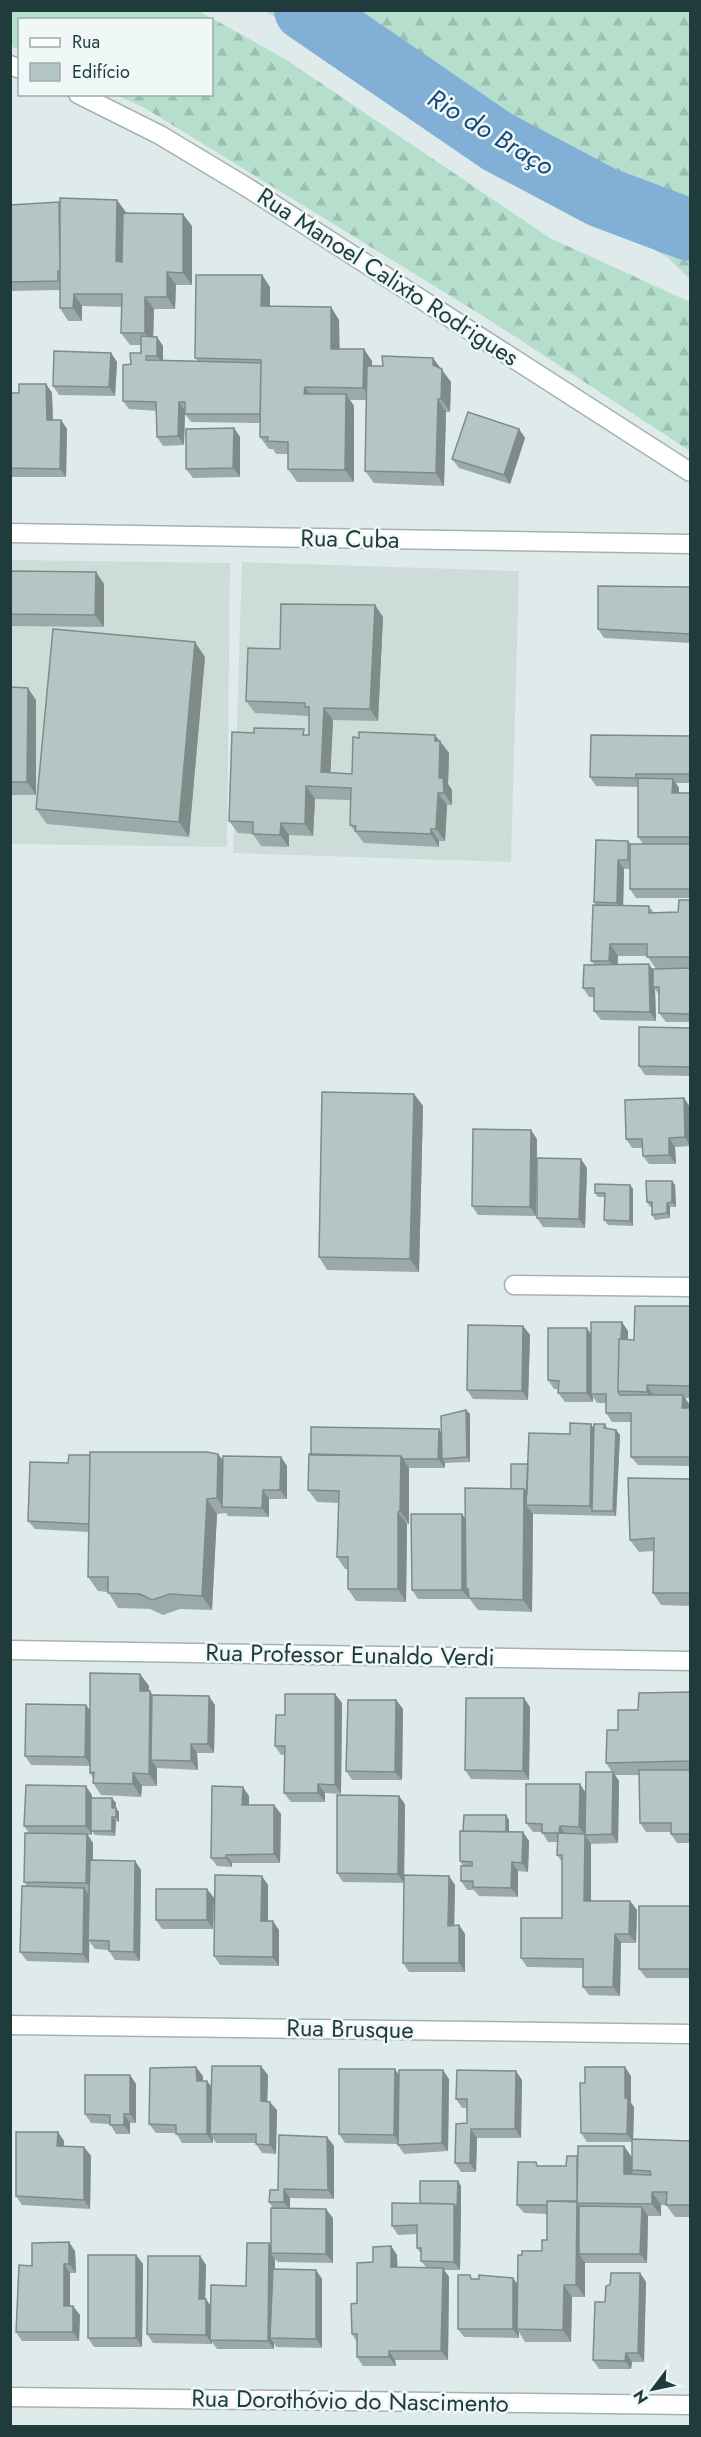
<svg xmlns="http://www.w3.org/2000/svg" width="701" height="2437" font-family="Jost,sans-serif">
<defs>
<pattern id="forest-firs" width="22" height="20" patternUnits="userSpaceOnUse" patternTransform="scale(1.5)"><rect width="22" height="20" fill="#b6decd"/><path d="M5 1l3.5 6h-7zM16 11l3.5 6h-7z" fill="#9cbfb1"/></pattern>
</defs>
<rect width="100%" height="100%" fill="#dfebea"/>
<!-- built -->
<path fill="#cddbd9" d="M 11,560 L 230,563 L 227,847 L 11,844 Z
M 242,562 L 519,571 L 511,862 L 233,853 Z"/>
<!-- forest -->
<path fill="url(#forest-firs)" d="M 197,10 L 285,59 L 550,238 L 690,302 L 690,451 L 488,319 L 143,107 L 116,95 L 212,94 L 212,20 L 20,20 L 19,50 L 11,46 L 11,11 Z
M 264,11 L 690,11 L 690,279 L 668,258 L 366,81 L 285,22 Z"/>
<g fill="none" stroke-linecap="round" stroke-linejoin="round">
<!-- river -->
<path stroke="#82afd5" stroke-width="62" d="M 305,10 L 498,142 L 602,197 L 690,230"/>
<defs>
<path id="minor" d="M 10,65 L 20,69
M 78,94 L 160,135 L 248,188 L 690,472
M 10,533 L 690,544
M 514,1285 L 690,1287
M 10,1650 L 690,1661
M 10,2025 L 690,2034"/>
<path id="tertiary" d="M 10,2397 L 690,2405"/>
</defs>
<!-- minor casing -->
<use href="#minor" stroke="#a2b3b2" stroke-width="21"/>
<!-- tertiary casing -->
<use href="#tertiary" stroke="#a2b3b2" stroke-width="21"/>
<!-- minor -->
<use href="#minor" stroke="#fff" stroke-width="18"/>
<!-- tertiary -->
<use href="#tertiary" stroke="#fff" stroke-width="18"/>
</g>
<!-- wall -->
<path fill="#9baaa9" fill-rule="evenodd" d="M 10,205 L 126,212 L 126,213 L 192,226 L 192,285 L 176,285 L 175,309 L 154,309 L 153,337 L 157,337 L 163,346 L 163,360 L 198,361 L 195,358 L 262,275 L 270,287 L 270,306 L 331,307 L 339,320 L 339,349 L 372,361 L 372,366 L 441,369 L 451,382 L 450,412 L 446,412 L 444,486 L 374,483 L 365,471 L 366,400 L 350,400 L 354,406 L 354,482 L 297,482 L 288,469 L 288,454 L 276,454 L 273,449 L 269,449 L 260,437 L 260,423 L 191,422 L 185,414 L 185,411 L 184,445 L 163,446 L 157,437 L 157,411 L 129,409 L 123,401 L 131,364 L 141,353 L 141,345 L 130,345 L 121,333 L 122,307 L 82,306 L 82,321 L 68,321 L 60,308 L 60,290 L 10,291 Z
M 111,353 L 117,362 L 115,396 L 59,395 L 53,386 Z
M 46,384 L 52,393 L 53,420 L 61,420 L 67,429 L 66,477 L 10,477 L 10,393 L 19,393 Z
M 234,428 L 240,437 L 240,477 L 193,478 L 186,469 Z
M 519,429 L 525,438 L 510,484 L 459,468 L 452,459 Z
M 10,571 L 96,572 L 104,584 L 104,627 L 10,626 Z
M 690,587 L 690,643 L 604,638 L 598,629 Z
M 375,605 L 383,617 L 378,721 L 333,720 L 330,772 L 352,774 L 440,741 L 449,753 L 448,784 L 452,790 L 452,805 L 447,805 L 445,841 L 439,841 L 439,847 L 364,843 L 350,825 L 351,800 L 315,799 L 313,836 L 289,835 L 289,847 L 261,846 L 253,834 L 238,833 L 229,821 L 309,735 L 309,716 L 255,713 L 246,701 L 280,649 Z
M 205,657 L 189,837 L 47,824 L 36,809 Z
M 10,687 L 36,700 L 36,795 L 10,795 Z
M 690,736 L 690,783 L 676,783 L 679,788 L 679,793 L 690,793 L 690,898 L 636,898 L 630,889 L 630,869 L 624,869 L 623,906 L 649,906 L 654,913 L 678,912 L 690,900 L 690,1022 L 666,1022 L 659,1013 L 659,995 L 655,989 L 656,1021 L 601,1020 L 594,1011 L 594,997 L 589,997 L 583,988 L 594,964 L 591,961 L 596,906 L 594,902 L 628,841 L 631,844 L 643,844 L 638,837 L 638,787 L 596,786 L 590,777 ZM 618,956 L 647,956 L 656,969 L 653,971 L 649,964 L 618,964 Z
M 690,1028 L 690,1076 L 645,1075 L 639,1066 Z
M 414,1094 L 423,1106 L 419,1272 L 327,1270 L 319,1257 Z
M 684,1098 L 690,1107 L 690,1146 L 675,1147 L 676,1164 L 649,1164 L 643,1156 L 643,1148 L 632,1148 L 626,1139 Z
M 537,1139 L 536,1216 L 478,1215 L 472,1206 Z
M 587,1168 L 585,1228 L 543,1227 L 537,1218 Z
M 672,1181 L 675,1185 L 676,1207 L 670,1207 L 670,1218 L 655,1220 L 652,1215 L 652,1207 L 650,1207 L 647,1202 Z
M 630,1185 L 633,1189 L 633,1226 L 608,1225 L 604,1220 L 605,1197 L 598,1197 L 595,1193 Z
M 690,1306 L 690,1398 L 685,1398 L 689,1404 L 689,1408 L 690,1408 L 690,1466 L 638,1465 L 631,1457 L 631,1422 L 612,1422 L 606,1413 L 606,1403 L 597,1403 L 593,1397 L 593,1402 L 565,1402 L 558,1393 L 559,1389 L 554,1389 L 548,1380 L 591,1334 L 628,1331 L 628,1340 L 634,1340 Z
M 523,1326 L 530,1335 L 528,1400 L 473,1399 L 467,1390 Z
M 466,1410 L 470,1414 L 470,1462 L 445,1463 L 445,1468 L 409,1468 L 409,1524 L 407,1524 L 406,1602 L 356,1601 L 348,1589 L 348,1569 L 345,1569 L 337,1557 L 339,1503 L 317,1502 L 308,1490 L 441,1432 Z
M 605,1424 L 608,1429 L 616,1430 L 620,1435 L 616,1516 L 533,1514 L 532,1612 L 478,1610 L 469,1598 L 469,1593 L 469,1599 L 418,1599 L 412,1590 L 465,1518 L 511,1489 L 528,1464 L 570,1434 L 594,1429 Z
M 218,1454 L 223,1460 L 281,1457 L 287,1466 L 287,1499 L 269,1499 L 269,1517 L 228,1516 L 226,1513 L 217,1514 L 212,1610 L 180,1609 L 163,1615 L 150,1609 L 118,1608 L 108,1592 L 98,1591 L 88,1577 L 89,1532 L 35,1529 L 28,1521 L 68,1463 Z
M 690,1479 L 690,1606 L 661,1605 L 653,1593 L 654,1551 L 639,1552 L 630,1540 Z
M 140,1674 L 149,1686 L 149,1691 L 152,1695 L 215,1705 L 214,1753 L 197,1753 L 198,1770 L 157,1768 L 157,1786 L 142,1786 L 141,1797 L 101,1795 L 93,1783 L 93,1778 L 90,1773 L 90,1766 L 31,1765 L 25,1756 L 86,1705 L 90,1710 Z
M 690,1692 L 690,1843 L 677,1843 L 671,1834 L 671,1832 L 646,1832 L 640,1823 L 639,1775 L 615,1775 L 619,1781 L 618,1843 L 591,1844 L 591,1901 L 630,1901 L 637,1910 L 636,1943 L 621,1943 L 620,1996 L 589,1995 L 583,1987 L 583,1968 L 527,1967 L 521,1958 L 562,1918 L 562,1862 L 557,1855 L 557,1842 L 548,1842 L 542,1832 L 533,1832 L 526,1823 L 586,1791 L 612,1772 L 606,1763 L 618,1730 L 638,1710 Z
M 335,1694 L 342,1703 L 341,1794 L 325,1793 L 325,1802 L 291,1802 L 284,1793 L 285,1755 L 281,1755 L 275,1746 L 285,1715 Z
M 396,1700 L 403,1709 L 402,1780 L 352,1780 L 346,1771 Z
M 530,1707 L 529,1780 L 471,1779 L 465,1770 Z
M 92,1795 L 92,1798 L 116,1803 L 115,1808 L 119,1812 L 119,1822 L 116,1821 L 115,1836 L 95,1835 L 92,1831 L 92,1835 L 88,1835 L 93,1843 L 93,1860 L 135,1861 L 141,1870 L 140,1961 L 115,1960 L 109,1951 L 109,1950 L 95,1949 L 89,1941 L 89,1963 L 27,1961 L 20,1952 L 27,1886 L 24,1882 L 29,1833 L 24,1826 Z
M 249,1796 L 249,1805 L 274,1805 L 281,1814 L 280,1863 L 232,1863 L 232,1867 L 217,1866 L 211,1858 Z
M 405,1804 L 404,1875 L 449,1876 L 455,1885 L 454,1926 L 459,1925 L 465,1934 L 465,1972 L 409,1972 L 403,1963 L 404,1883 L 343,1882 L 337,1873 Z
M 506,1815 L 509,1820 L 509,1832 L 529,1841 L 528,1872 L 518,1871 L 518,1897 L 479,1896 L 474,1890 L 467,1890 L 461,1881 L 463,1866 L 460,1861 L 463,1831 Z
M 268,1885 L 268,1921 L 279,1930 L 279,1966 L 220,1965 L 214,1956 Z
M 207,1889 L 214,1898 L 213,1929 L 162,1929 L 156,1920 Z
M 690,1906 L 690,1978 L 646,1978 L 639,1969 Z
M 398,2074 L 449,2079 L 448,2151 L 404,2154 L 398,2145 L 398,2144 L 345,2143 L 339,2134 Z
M 130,2075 L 136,2084 L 136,2123 L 130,2123 L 130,2134 L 116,2134 L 110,2124 L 91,2123 L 85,2114 Z
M 268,2075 L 267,2102 L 277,2110 L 276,2154 L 262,2153 L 256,2144 L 256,2143 L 216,2143 L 213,2138 L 213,2143 L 182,2143 L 176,2133 L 156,2133 L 149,2124 L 203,2076 L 203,2081 L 211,2086 Z
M 631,2076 L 631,2103 L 634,2107 L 633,2139 L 690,2141 L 690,2217 L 675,2217 L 666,2205 L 661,2205 L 661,2216 L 648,2216 L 647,2263 L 585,2263 L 585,2297 L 572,2297 L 571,2342 L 525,2342 L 519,2332 L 519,2338 L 464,2337 L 458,2329 L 473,2279 L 517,2284 L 522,2255 L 542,2251 L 547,2240 L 547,2214 L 524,2213 L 517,2205 L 540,2166 L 566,2166 L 577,2156 L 624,2146 L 632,2158 L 632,2142 L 587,2142 L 581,2133 L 585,2083 Z
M 522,2080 L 521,2138 L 477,2138 L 476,2172 L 461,2172 L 455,2163 L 467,2123 L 467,2108 L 462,2108 L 456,2099 Z
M 58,2132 L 64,2141 L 64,2147 L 84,2147 L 91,2156 L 90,2209 L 22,2205 L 16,2196 Z
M 327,2137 L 334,2146 L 334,2199 L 290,2198 L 290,2208 L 333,2218 L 333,2263 L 278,2262 L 275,2259 L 275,2269 L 316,2270 L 322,2279 L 322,2348 L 276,2347 L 274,2343 L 274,2349 L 217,2349 L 212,2342 L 212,2344 L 153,2343 L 147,2334 L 200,2256 L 206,2265 L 205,2299 L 211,2306 L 246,2286 L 269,2243 L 271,2247 L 273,2208 L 269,2202 L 278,2190 Z
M 458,2181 L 461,2186 L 460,2270 L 444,2270 L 449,2277 L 448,2360 L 395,2360 L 396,2366 L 363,2366 L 357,2357 L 357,2342 L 352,2334 L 357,2303 L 373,2262 L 391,2246 L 397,2255 L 397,2267 L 426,2267 L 421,2261 L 421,2254 L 417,2248 L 417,2234 L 398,2235 L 392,2226 L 420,2203 Z
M 75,2251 L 76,2273 L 70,2273 L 70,2306 L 80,2315 L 79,2341 L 22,2341 L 16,2332 L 32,2266 Z
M 136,2255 L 143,2264 L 142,2347 L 94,2347 L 88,2338 Z
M 640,2273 L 646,2282 L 644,2362 L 632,2362 L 631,2369 L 599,2369 L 593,2360 L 610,2285 Z"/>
<!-- shaded-wall -->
<path fill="#7e8b89" d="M 117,200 L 126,212 L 125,274 L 116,261 Z
M 183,214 L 192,226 L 192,285 L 183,273 Z
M 167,272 L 176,285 L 175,309 L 167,297 Z
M 262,275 L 270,287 L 270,319 L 261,306 Z
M 74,294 L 82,306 L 82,321 L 73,308 Z
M 145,297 L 154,309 L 153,345 L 145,333 Z
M 331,307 L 339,320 L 340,361 L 331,349 Z
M 157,337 L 163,346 L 163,365 L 157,356 Z
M 364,349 L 372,361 L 372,401 L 363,388 Z
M 111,353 L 117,362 L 115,396 L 109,387 Z
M 433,358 L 451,382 L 450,412 L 441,399 L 433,365 Z
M 46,384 L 52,393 L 53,429 L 47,420 Z
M 305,387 L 313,399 L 304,394 Z
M 346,394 L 354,406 L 354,482 L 345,470 Z
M 438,399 L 446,412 L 444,486 L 436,473 Z
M 179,402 L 185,411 L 184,445 L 178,436 Z
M 61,420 L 67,429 L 66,477 L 60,469 Z
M 234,428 L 240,437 L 240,477 L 233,468 Z
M 519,429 L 525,438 L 510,484 L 504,475 Z
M 96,572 L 104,584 L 104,627 L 95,615 Z
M 375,605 L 383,617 L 378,721 L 370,709 Z
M 195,642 L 205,657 L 189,837 L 179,822 Z
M 28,688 L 36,700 L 36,795 L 27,782 Z
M 324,708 L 333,720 L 330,784 L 321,772 Z
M 435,735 L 449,753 L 448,784 L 452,790 L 452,805 L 444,793 L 439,778 L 435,741 Z
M 673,779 L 679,788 L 679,802 L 672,793 Z
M 306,786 L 315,799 L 313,836 L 305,824 Z
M 438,793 L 447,805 L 445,841 L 436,829 Z
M 281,823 L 289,835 L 289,847 L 280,835 Z
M 431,829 L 439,841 L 439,847 L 431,834 Z
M 618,860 L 624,869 L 623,912 L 617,903 Z
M 610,944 L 618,956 L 617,973 L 609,961 Z
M 649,964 L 655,973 L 653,987 L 655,989 L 656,1021 L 650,1012 Z
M 414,1094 L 423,1106 L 419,1272 L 410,1259 Z
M 684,1098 L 690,1107 L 690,1146 L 685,1137 Z
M 531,1130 L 537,1139 L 536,1216 L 530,1207 Z
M 669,1138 L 675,1147 L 676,1164 L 669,1155 Z
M 581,1159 L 587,1168 L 585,1228 L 579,1219 Z
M 672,1181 L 675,1185 L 676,1207 L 672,1202 Z
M 630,1185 L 633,1189 L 633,1226 L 630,1221 Z
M 667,1203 L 670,1207 L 670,1218 L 667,1213 Z
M 622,1322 L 628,1331 L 627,1391 L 620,1391 Z
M 523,1326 L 530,1335 L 528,1400 L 522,1391 Z
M 587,1328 L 593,1337 L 591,1394 L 593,1397 L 593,1402 L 587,1393 Z
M 647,1385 L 655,1398 L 655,1404 L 647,1392 Z
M 683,1395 L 689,1404 L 688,1417 L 682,1408 Z
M 466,1410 L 470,1414 L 470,1462 L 467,1457 Z
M 591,1424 L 597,1433 L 592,1511 L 590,1506 Z
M 439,1429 L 445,1438 L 442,1459 L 445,1463 L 445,1468 L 438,1459 Z
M 616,1430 L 620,1435 L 616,1516 L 613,1511 Z
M 218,1454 L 229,1469 L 223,1507 L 217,1498 Z
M 401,1456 L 409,1468 L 409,1524 L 400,1511 Z
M 281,1457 L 287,1466 L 287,1499 L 280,1490 Z
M 524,1489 L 530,1497 L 526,1505 L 533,1514 L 532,1612 L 523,1600 Z
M 263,1490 L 269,1499 L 269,1517 L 262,1508 Z
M 207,1499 L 217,1514 L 212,1610 L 202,1596 Z
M 398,1512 L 407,1524 L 406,1602 L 398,1589 Z
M 462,1514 L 468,1522 L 466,1589 L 469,1593 L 469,1599 L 462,1590 Z
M 140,1674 L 149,1686 L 149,1704 L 140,1691 Z
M 150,1691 L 158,1703 L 151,1760 L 157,1768 L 157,1786 L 149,1774 Z
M 335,1694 L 342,1703 L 341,1794 L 335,1785 Z
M 209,1696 L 215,1705 L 214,1753 L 208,1744 Z
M 524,1698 L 530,1707 L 529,1780 L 523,1771 Z
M 396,1700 L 403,1709 L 402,1780 L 395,1772 Z
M 86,1705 L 92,1714 L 91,1766 L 85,1757 Z
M 191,1744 L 197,1753 L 198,1770 L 191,1761 Z
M 613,1772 L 619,1781 L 618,1843 L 612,1834 Z
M 133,1773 L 142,1786 L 141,1797 L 133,1784 Z
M 318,1784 L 325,1793 L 325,1802 L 318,1793 Z
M 580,1784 L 586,1793 L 585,1836 L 579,1827 Z
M 86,1786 L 92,1795 L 92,1835 L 86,1826 Z
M 243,1787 L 249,1796 L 249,1813 L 242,1805 Z
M 399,1796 L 405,1804 L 404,1883 L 398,1874 Z
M 112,1798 L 116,1803 L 115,1813 L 112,1808 Z
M 274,1805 L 281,1814 L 280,1863 L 274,1854 Z
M 116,1808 L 119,1812 L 119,1822 L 116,1817 Z
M 506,1815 L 509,1820 L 509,1841 L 506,1836 Z
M 112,1817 L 116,1821 L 115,1836 L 112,1831 Z
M 560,1826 L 566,1835 L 559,1833 Z
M 523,1832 L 529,1841 L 528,1872 L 522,1863 Z
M 87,1834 L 93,1843 L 92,1891 L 86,1883 Z
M 585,1835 L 591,1844 L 591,1909 L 584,1901 Z
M 226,1855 L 232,1863 L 232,1867 L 226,1858 Z
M 135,1861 L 141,1870 L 140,1961 L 134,1952 Z
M 512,1862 L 518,1871 L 518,1897 L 511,1888 Z
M 262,1876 L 268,1885 L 268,1930 L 261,1921 Z
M 449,1876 L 455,1885 L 454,1934 L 448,1926 Z
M 84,1888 L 90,1896 L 89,1963 L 83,1954 Z
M 207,1889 L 214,1898 L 213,1929 L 207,1920 Z
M 630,1901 L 637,1910 L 636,1943 L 629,1934 Z
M 273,1921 L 279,1930 L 279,1966 L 273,1957 Z
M 459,1925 L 465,1934 L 465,1972 L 459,1963 Z
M 615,1934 L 621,1943 L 620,1996 L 613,1987 Z
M 261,2066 L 268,2075 L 267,2110 L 261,2101 Z
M 196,2067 L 203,2076 L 203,2090 L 197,2081 Z
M 625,2067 L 631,2076 L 631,2103 L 634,2107 L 633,2142 L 627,2134 L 625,2098 Z
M 395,2069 L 401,2078 L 400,2144 L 394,2135 Z
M 443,2070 L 449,2079 L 448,2151 L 442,2143 Z
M 516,2071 L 522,2080 L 521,2138 L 515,2129 Z
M 130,2075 L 136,2084 L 136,2123 L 130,2114 Z
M 207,2081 L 214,2090 L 210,2134 L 213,2138 L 213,2143 L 207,2134 Z
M 270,2102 L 277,2110 L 276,2154 L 270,2145 Z
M 124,2114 L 130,2123 L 130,2134 L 124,2125 Z
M 471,2129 L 477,2138 L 476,2172 L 470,2163 Z
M 58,2132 L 64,2141 L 63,2155 L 57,2146 Z
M 327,2137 L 334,2146 L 334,2199 L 328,2190 Z
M 624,2146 L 633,2159 L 632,2186 L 624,2174 Z
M 84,2147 L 91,2156 L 90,2209 L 84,2200 Z
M 458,2181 L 461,2186 L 461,2212 L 457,2208 Z
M 284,2189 L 290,2198 L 290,2211 L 284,2202 Z
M 652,2192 L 661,2205 L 661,2216 L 652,2204 Z
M 577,2203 L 585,2214 L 579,2254 L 585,2263 L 585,2297 L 576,2285 Z
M 454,2204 L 461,2212 L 460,2270 L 454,2262 Z
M 642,2207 L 648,2216 L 647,2263 L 640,2254 Z
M 326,2209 L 333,2218 L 333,2263 L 326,2254 Z
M 69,2242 L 75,2251 L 76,2273 L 69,2264 Z
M 269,2243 L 275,2252 L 271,2253 L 275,2259 L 274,2338 L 270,2338 L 274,2343 L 274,2349 L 268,2341 Z
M 391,2246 L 397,2255 L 398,2276 L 391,2267 Z
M 136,2255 L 143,2264 L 142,2347 L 136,2338 Z
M 200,2256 L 206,2265 L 205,2308 L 199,2299 Z
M 64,2264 L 70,2273 L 70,2315 L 64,2306 Z
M 443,2268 L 449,2277 L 448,2360 L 441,2351 Z
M 316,2270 L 322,2279 L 322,2348 L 316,2339 Z
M 640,2273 L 646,2282 L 644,2362 L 638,2353 Z
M 513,2278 L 519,2286 L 517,2329 L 519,2332 L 519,2338 L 513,2329 Z
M 564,2285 L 572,2297 L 571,2342 L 563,2330 Z
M 206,2299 L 212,2308 L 210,2340 L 212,2342 L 212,2344 L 206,2335 Z
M 73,2306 L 80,2315 L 79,2341 L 73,2332 Z
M 389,2351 L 395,2360 L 396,2366 L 389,2357 Z
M 626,2353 L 632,2362 L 631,2369 L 625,2361 Z"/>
<!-- building -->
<path fill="#b4c6c4" stroke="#7e8b89" stroke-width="1.5" d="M 60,198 L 117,200 L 116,261 L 122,262 L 123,213 L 183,214 L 183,273 L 167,272 L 167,297 L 145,297 L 145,333 L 121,333 L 122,294 L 74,294 L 73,308 L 60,308 Z
M 59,202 L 60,271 L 58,271 L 58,281 L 10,282 L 10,205 Z
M 196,275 L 262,275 L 261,306 L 331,307 L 331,349 L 364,349 L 363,388 L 305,387 L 304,394 L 346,394 L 345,470 L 288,469 L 288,442 L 267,441 L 268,437 L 260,437 L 261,360 L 195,358 Z
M 141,336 L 157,337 L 157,356 L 146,356 L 146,360 L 261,363 L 260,414 L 185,414 L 185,402 L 179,402 L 178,436 L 157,437 L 156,402 L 123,401 L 123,365 L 131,364 L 130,353 L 141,353 Z
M 54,351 L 111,353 L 109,387 L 53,386 Z
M 382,356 L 433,358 L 433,365 L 442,369 L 441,399 L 438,399 L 436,473 L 365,471 L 367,366 L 383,366 Z
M 19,384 L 46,384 L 47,420 L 61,420 L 60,469 L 10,468 L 10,393 L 19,393 Z
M 468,412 L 519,429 L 504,475 L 452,459 Z
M 234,428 L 233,468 L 186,469 L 186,429 Z
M 10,571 L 96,572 L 95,615 L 10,614 Z
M 598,586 L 690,587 L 690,634 L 598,629 Z
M 281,604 L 375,605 L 370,709 L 324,708 L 321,772 L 352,774 L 353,737 L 359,738 L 359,732 L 435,735 L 435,741 L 440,741 L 439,778 L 443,778 L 444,793 L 438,793 L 436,829 L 431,829 L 431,834 L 355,831 L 356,826 L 350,825 L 351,788 L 306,786 L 305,824 L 281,823 L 280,835 L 253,834 L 253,822 L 229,821 L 232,732 L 254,733 L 254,728 L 304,729 L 303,735 L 309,735 L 309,707 L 305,707 L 305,703 L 246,701 L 248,648 L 280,649 Z
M 53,629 L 195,642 L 179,822 L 36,809 Z
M 10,687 L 28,688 L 27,782 L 10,782 Z
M 591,735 L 690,736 L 690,774 L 636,774 L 636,778 L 590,777 Z
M 638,778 L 673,779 L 672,793 L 690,793 L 690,837 L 638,837 Z
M 596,840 L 628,841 L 628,860 L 618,860 L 617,903 L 594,902 Z
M 630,844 L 690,844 L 690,889 L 630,889 Z
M 679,900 L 690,900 L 690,957 L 647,957 L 647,944 L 610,944 L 609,961 L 591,961 L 593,905 L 649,906 L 649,913 L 678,912 Z
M 649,964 L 650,1012 L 594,1011 L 594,988 L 583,988 L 584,965 Z
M 690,968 L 690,1014 L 659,1013 L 659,987 L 653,987 L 653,969 Z
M 639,1027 L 690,1028 L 690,1067 L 639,1066 Z
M 322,1092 L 414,1094 L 410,1259 L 319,1257 Z
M 684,1098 L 685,1137 L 669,1138 L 669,1155 L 643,1156 L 642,1139 L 626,1139 L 625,1100 Z
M 473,1129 L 531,1130 L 530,1207 L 472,1206 Z
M 537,1158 L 581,1159 L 579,1219 L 537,1218 Z
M 646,1181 L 672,1181 L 672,1202 L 667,1203 L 667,1213 L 652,1215 L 652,1202 L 647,1202 Z
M 595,1184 L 630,1185 L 630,1221 L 604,1220 L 605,1193 L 595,1193 Z
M 635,1306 L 690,1306 L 690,1386 L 647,1385 L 647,1392 L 618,1391 L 619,1339 L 634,1340 Z
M 591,1322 L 622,1322 L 621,1339 L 619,1339 L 618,1391 L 620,1395 L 683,1395 L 682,1408 L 690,1408 L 690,1457 L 631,1457 L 631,1413 L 606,1413 L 606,1394 L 591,1394 Z
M 468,1325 L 523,1326 L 522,1391 L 467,1390 Z
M 548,1328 L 587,1328 L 587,1393 L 558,1393 L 559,1381 L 548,1380 Z
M 466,1410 L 467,1457 L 442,1459 L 441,1416 Z
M 570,1423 L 591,1424 L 590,1506 L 526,1505 L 529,1433 L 570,1434 Z
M 594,1424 L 605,1424 L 604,1428 L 616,1430 L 613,1511 L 592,1511 Z
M 311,1427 L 439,1429 L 438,1459 L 403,1459 L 401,1456 L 311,1455 Z
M 90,1452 L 207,1452 L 218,1454 L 217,1498 L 207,1499 L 202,1596 L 170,1594 L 152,1600 L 140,1594 L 108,1593 L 108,1577 L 88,1577 Z
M 309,1454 L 401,1456 L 400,1511 L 398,1512 L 398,1589 L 348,1589 L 348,1557 L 337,1557 L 339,1491 L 308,1490 Z
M 69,1455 L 90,1455 L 89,1524 L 28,1521 L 30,1462 L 68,1463 Z
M 223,1456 L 281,1457 L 280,1490 L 263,1490 L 262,1508 L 222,1507 Z
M 511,1464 L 528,1464 L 527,1493 L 524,1489 L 511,1489 Z
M 628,1478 L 690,1479 L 690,1593 L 653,1593 L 654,1538 L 630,1540 Z
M 465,1488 L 524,1489 L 523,1600 L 469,1598 L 468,1589 L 466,1589 Z
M 411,1514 L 462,1514 L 462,1590 L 412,1590 Z
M 90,1673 L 140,1674 L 140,1691 L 150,1691 L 149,1774 L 133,1773 L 133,1784 L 93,1783 L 94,1772 L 90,1773 Z
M 690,1692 L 690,1761 L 606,1763 L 607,1730 L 618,1730 L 618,1710 L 638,1710 L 639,1693 Z
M 285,1694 L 335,1694 L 335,1785 L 318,1784 L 318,1793 L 284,1793 L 285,1746 L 275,1746 L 276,1715 L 285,1715 Z
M 152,1695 L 209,1696 L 208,1744 L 191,1744 L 191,1761 L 151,1760 Z
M 466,1698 L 524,1698 L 523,1771 L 465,1770 Z
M 348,1700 L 396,1700 L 395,1772 L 346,1771 Z
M 26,1704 L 86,1705 L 85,1757 L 25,1756 Z
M 639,1770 L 690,1770 L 690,1834 L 671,1834 L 671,1823 L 640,1823 Z
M 586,1772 L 613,1772 L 612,1834 L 585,1835 L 584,1901 L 630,1901 L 629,1934 L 615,1934 L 613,1987 L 583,1987 L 583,1959 L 521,1958 L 521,1918 L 562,1918 L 562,1855 L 557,1855 L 558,1833 L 585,1834 Z
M 526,1784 L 580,1784 L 579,1827 L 560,1826 L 559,1833 L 542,1833 L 542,1824 L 526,1823 Z
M 26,1785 L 86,1786 L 86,1826 L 24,1826 Z
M 212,1786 L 243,1787 L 242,1805 L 274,1805 L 274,1854 L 226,1855 L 226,1858 L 211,1858 Z
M 337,1795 L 399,1796 L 398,1874 L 337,1873 Z
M 91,1798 L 112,1798 L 112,1808 L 116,1808 L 116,1817 L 112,1817 L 112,1831 L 91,1831 Z
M 464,1815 L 506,1815 L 506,1832 L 463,1831 Z
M 460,1831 L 523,1832 L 522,1863 L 512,1862 L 511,1888 L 473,1887 L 473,1881 L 461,1881 L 461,1866 L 472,1866 L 472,1862 L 460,1861 Z
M 25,1833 L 87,1834 L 86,1883 L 24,1882 Z
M 90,1860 L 135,1861 L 134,1952 L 109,1951 L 109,1941 L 88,1940 Z
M 215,1875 L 262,1876 L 261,1921 L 273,1921 L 273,1957 L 214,1956 Z
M 404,1875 L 449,1876 L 448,1926 L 459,1925 L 459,1963 L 403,1963 Z
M 22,1886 L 84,1888 L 83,1954 L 20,1952 Z
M 156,1889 L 207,1889 L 207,1920 L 156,1920 Z
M 639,1906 L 690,1906 L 690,1969 L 639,1969 Z
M 212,2066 L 261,2066 L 261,2101 L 270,2102 L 270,2145 L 256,2144 L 256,2134 L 210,2134 Z
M 196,2067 L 197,2081 L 207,2081 L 207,2134 L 176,2134 L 176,2125 L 149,2124 L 150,2068 Z
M 585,2067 L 625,2067 L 625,2098 L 628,2098 L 627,2134 L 581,2133 L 580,2083 L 585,2083 Z
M 339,2069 L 395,2069 L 394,2135 L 339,2134 Z
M 399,2070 L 443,2070 L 442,2143 L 398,2145 Z
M 457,2070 L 516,2071 L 515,2129 L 471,2129 L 470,2163 L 455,2163 L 456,2124 L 467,2123 L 467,2099 L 456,2099 Z
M 85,2075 L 130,2075 L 130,2114 L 124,2114 L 124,2125 L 110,2125 L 110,2115 L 85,2114 Z
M 16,2132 L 58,2132 L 57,2146 L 84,2147 L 84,2200 L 16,2196 Z
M 279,2135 L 327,2137 L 328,2190 L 284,2189 L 284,2202 L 269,2202 L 270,2190 L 278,2190 Z
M 632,2139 L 690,2141 L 690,2205 L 666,2205 L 667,2192 L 652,2192 L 652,2204 L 577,2203 L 578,2146 L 624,2146 L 624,2174 L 651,2175 L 650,2171 L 632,2170 Z
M 567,2156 L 577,2156 L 577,2202 L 547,2201 L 547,2205 L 517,2205 L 518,2162 L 536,2162 L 537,2166 L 566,2166 Z
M 420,2181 L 458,2181 L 457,2208 L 454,2204 L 420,2203 Z
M 547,2201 L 577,2201 L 576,2285 L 564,2285 L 563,2330 L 517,2329 L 518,2255 L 522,2255 L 522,2251 L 542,2251 L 542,2240 L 547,2240 Z
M 392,2203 L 454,2204 L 454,2262 L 421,2261 L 421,2248 L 417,2248 L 417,2225 L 392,2226 Z
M 579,2206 L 642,2207 L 640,2254 L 579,2254 Z
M 271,2208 L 326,2209 L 326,2254 L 271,2253 Z
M 69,2242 L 69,2264 L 64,2264 L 64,2306 L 73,2306 L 73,2332 L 16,2332 L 19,2265 L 32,2266 L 32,2243 Z
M 247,2243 L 269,2243 L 268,2341 L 210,2340 L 211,2285 L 246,2286 Z
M 391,2246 L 391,2267 L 443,2268 L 441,2351 L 389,2351 L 389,2357 L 357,2357 L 357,2334 L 352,2334 L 351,2304 L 357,2303 L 357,2263 L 373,2262 L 373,2247 Z
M 88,2255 L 136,2255 L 136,2338 L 88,2338 Z
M 148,2256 L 200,2256 L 199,2299 L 206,2299 L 206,2335 L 147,2334 Z
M 273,2269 L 316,2270 L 316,2339 L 270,2338 Z
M 611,2273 L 640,2273 L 638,2353 L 626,2353 L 625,2361 L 593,2360 L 595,2302 L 605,2302 L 606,2286 L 610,2285 Z
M 458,2275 L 470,2275 L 471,2279 L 479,2279 L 479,2275 L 513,2278 L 513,2329 L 458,2329 Z"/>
<g text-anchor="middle" stroke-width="5" stroke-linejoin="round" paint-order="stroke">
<!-- street labels -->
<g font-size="24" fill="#1f3b3c" stroke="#eff8f6">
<text transform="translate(388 277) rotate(33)" y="8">Rua Manoel Calixto Rodrigues</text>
<text transform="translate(350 539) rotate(1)" y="8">Rua Cuba</text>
<text transform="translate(350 1655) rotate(1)" y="8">Rua Professor Eunaldo Verdi</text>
<text transform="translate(350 2029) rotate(1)" y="8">Rua Brusque</text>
<text transform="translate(350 2401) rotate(1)" y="8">Rua Dorothóvio do Nascimento</text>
</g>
<!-- water labels -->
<g font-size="26" font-style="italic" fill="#154b7c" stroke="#eff8f6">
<text transform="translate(491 132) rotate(31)" y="9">Rio do Braço</text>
</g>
</g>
<!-- border -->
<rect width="701" height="2437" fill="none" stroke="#1f3b3c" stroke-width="24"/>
<!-- legend -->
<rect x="18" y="18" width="195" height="78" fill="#eff8f6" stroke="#9cacac" stroke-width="1.5"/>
<rect x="30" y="38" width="30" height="9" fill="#ffffff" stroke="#9cacac" stroke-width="1.5"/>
<text x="72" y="48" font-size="18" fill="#1f3b3c">Rua</text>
<rect x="30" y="63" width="30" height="18" fill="#b4c6c4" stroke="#9cacac" stroke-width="1.5"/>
<text x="72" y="78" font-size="18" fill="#1f3b3c">Edifício</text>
<!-- north arrow -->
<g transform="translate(653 2389) rotate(238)" stroke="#eff8f6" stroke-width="4.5" paint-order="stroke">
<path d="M0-4.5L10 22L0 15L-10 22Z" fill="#1f3b3c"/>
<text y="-9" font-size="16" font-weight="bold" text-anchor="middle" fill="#1f3b3c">N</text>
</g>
</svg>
